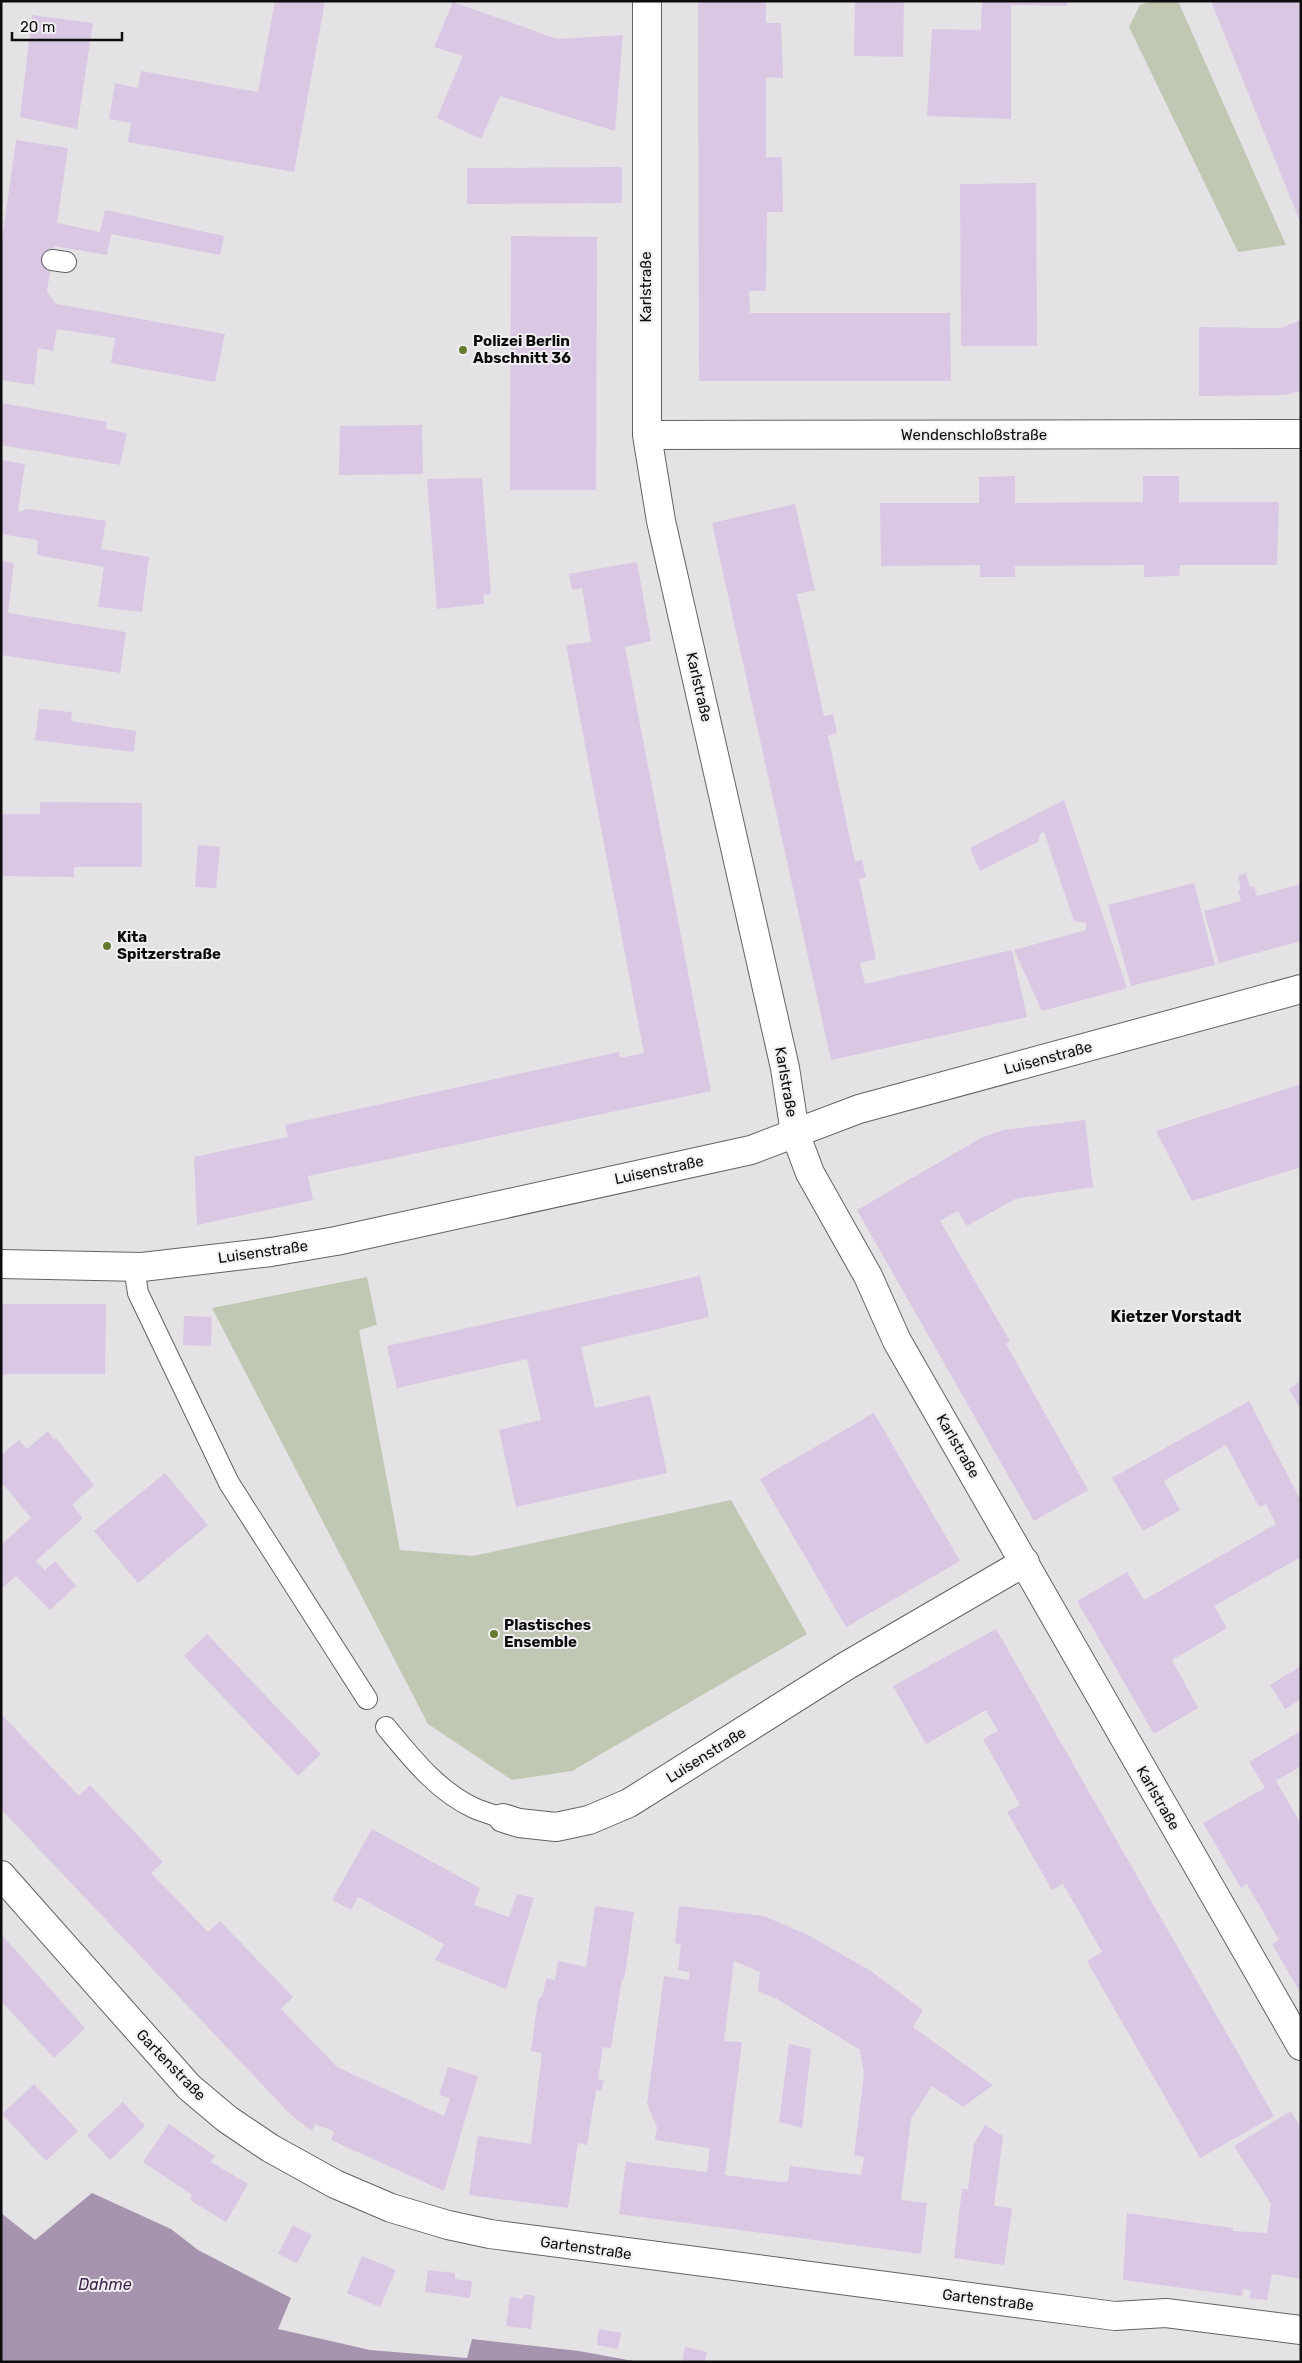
<svg xmlns="http://www.w3.org/2000/svg" width="1302" height="2363" font-family="Rubik,sans-serif">
<rect width="100%" height="100%" fill="#e4e2e5"/>
<!-- green -->
<path fill="#c0c8b3" d="M 1151,1 L 1178,1 L 1286,245 L 1238,252 L 1129,27 L 1140,5 Z
M 367,1277 L 377,1325 L 359,1330 L 400,1550 L 473,1556 L 731,1500 L 807,1634 L 572,1771 L 512,1780 L 428,1724 L 212,1308 Z"/>
<!-- water -->
<path fill="#a694af" d="M 92,2193 L 171,2229 L 198,2250 L 291,2298 L 278,2329 L 370,2350 L 467,2358 L 472,2339 L 579,2351 L 639,2362 L 1,2362 L 1,2213 L 35,2240 Z"/>
<!-- building -->
<path fill="#dac7e3" fill-rule="evenodd" d="M 275,1 L 325,1 L 294,172 L 128,142 L 131,123 L 109,119 L 115,83 L 138,88 L 141,71 L 258,92 Z
M 698,1 L 766,1 L 766,23 L 781,23 L 783,78 L 766,77 L 766,157 L 782,157 L 783,212 L 767,212 L 766,291 L 749,291 L 750,313 L 950,313 L 951,381 L 699,381 Z
M 855,1 L 904,1 L 903,57 L 854,56 Z
M 982,1 L 1067,1 L 1067,6 L 1011,5 L 1011,119 L 927,116 L 932,29 L 981,30 Z
M 1211,1 L 1301,1 L 1301,224 Z
M 453,2 L 557,39 L 623,35 L 615,131 L 500,96 L 481,139 L 437,118 L 463,56 L 434,47 Z
M 32,15 L 93,23 L 77,129 L 20,117 Z
M 16,140 L 68,148 L 57,223 L 100,232 L 105,210 L 224,236 L 220,255 L 111,234 L 107,255 L 54,246 L 47,292 L 56,304 L 225,334 L 215,382 L 111,363 L 115,338 L 57,329 L 53,351 L 38,348 L 34,385 L 1,380 L 1,248 Z
M 622,167 L 622,203 L 467,204 L 467,168 Z
M 1036,183 L 1037,346 L 961,346 L 960,184 Z
M 511,236 L 597,237 L 596,490 L 510,490 Z
M 1301,320 L 1301,391 L 1285,395 L 1199,396 L 1199,327 L 1281,328 Z
M 1,403 L 107,422 L 106,429 L 127,433 L 120,465 L 1,445 Z
M 422,425 L 423,474 L 339,475 L 340,426 Z
M 1,460 L 25,464 L 18,512 L 29,509 L 106,521 L 101,549 L 149,557 L 142,612 L 98,607 L 104,567 L 37,555 L 38,540 L 1,534 Z
M 1015,476 L 1015,503 L 1143,502 L 1143,476 L 1179,476 L 1179,502 L 1279,502 L 1277,565 L 1180,565 L 1179,576 L 1144,577 L 1144,565 L 1015,566 L 1015,577 L 980,577 L 980,565 L 881,566 L 880,503 L 979,503 L 979,477 Z
M 482,478 L 491,594 L 483,595 L 484,604 L 437,609 L 427,479 Z
M 795,504 L 815,590 L 797,594 L 824,716 L 833,714 L 837,733 L 828,736 L 855,862 L 862,860 L 866,877 L 859,879 L 876,959 L 860,963 L 865,984 L 1012,950 L 1027,1017 L 831,1060 L 712,523 Z
M 1,561 L 14,563 L 8,613 L 126,632 L 120,673 L 1,655 Z
M 637,562 L 651,641 L 625,647 L 711,1091 L 308,1176 L 313,1200 L 197,1225 L 194,1157 L 288,1137 L 285,1125 L 619,1052 L 620,1058 L 644,1053 L 566,645 L 591,642 L 582,588 L 572,590 L 569,574 Z
M 39,709 L 72,712 L 71,721 L 136,731 L 134,752 L 35,740 Z
M 1064,800 L 1127,988 L 1042,1011 L 1014,950 L 1086,930 L 1086,923 L 1074,921 L 1044,832 L 1040,834 L 1038,842 L 980,871 L 970,848 Z
M 40,802 L 142,803 L 142,867 L 74,867 L 74,877 L 1,876 L 1,814 L 40,814 Z
M 198,845 L 220,847 L 216,888 L 195,887 Z
M 1246,873 L 1250,887 L 1254,886 L 1257,896 L 1301,884 L 1301,941 L 1219,963 L 1204,911 L 1241,901 L 1238,891 L 1241,889 L 1238,876 Z
M 1194,883 L 1215,965 L 1131,986 L 1108,905 Z
M 1301,1084 L 1301,1167 L 1192,1201 L 1156,1131 Z
M 1085,1120 L 1093,1187 L 1015,1199 L 967,1226 L 958,1211 L 940,1221 L 1010,1341 L 1006,1344 L 1088,1490 L 1034,1521 L 857,1210 L 981,1138 L 1003,1130 Z
M 700,1276 L 709,1317 L 581,1347 L 595,1408 L 650,1395 L 667,1473 L 516,1507 L 499,1430 L 541,1420 L 527,1359 L 397,1388 L 387,1346 Z
M 1,1304 L 106,1304 L 105,1374 L 7,1374 L 1,1376 Z
M 184,1316 L 212,1317 L 211,1346 L 183,1345 Z
M 1301,1381 L 1301,1410 L 1289,1389 Z
M 1249,1401 L 1301,1501 L 1301,1557 L 1214,1606 L 1227,1628 L 1172,1660 L 1198,1708 L 1154,1734 L 1077,1601 L 1127,1572 L 1144,1600 L 1276,1524 L 1266,1504 L 1259,1507 L 1226,1445 L 1164,1481 L 1180,1510 L 1143,1531 L 1112,1478 Z
M 874,1413 L 960,1561 L 846,1627 L 760,1479 Z
M 48,1431 L 54,1440 L 56,1438 L 94,1485 L 72,1505 L 83,1518 L 36,1561 L 45,1570 L 55,1561 L 76,1586 L 50,1610 L 16,1576 L 1,1589 L 1,1545 L 31,1518 L 3,1484 L 1,1485 L 1,1455 L 19,1440 L 27,1449 Z
M 165,1473 L 208,1525 L 138,1583 L 94,1531 Z
M 996,1629 L 1274,2116 L 1200,2158 L 1087,1961 L 1102,1952 L 1063,1884 L 1052,1890 L 1007,1812 L 1020,1805 L 983,1739 L 998,1731 L 986,1710 L 926,1744 L 893,1686 Z
M 207,1634 L 321,1754 L 298,1776 L 184,1656 Z
M 1301,1666 L 1301,1699 L 1285,1709 L 1270,1685 Z
M 1,1714 L 79,1796 L 90,1785 L 106,1802 L 163,1862 L 151,1873 L 208,1932 L 220,1921 L 293,1997 L 281,2009 L 337,2067 L 444,2116 L 450,2098 L 439,2095 L 448,2067 L 478,2076 L 444,2191 L 331,2140 L 334,2131 L 315,2124 L 312,2131 L 290,2114 L 1,1809 Z
M 1301,1731 L 1301,1766 L 1276,1781 L 1301,1824 L 1301,1994 L 1272,1944 L 1279,1940 L 1247,1884 L 1241,1888 L 1203,1823 L 1265,1788 L 1249,1762 Z
M 372,1829 L 480,1888 L 474,1905 L 509,1917 L 517,1894 L 534,1898 L 506,1989 L 435,1960 L 444,1944 L 358,1897 L 351,1910 L 332,1900 Z
M 595,1906 L 634,1912 L 624,1980 L 622,1979 L 611,2048 L 603,2047 L 598,2079 L 604,2081 L 601,2091 L 596,2090 L 587,2145 L 578,2143 L 568,2208 L 469,2195 L 478,2136 L 531,2144 L 542,2053 L 531,2051 L 538,2000 L 543,1995 L 546,1978 L 555,1980 L 558,1961 L 586,1967 Z
M 679,1906 L 764,1916 L 808,1935 L 871,1971 L 923,2010 L 913,2027 L 993,2085 L 963,2107 L 932,2086 L 911,2119 L 901,2200 L 927,2203 L 921,2254 L 619,2214 L 626,2162 L 707,2172 L 710,2148 L 655,2140 L 657,2127 L 647,2104 L 664,1976 L 689,1980 L 690,1972 L 678,1970 L 681,1944 L 675,1943 ZM 734,1961 L 760,1972 L 758,1991 L 777,1999 L 860,2050 L 864,2074 L 854,2155 L 864,2157 L 861,2175 L 790,2166 L 788,2181 L 781,2182 L 725,2175 L 742,2042 L 724,2041 Z
M 1,1934 L 85,2028 L 54,2058 L 1,2001 Z
M 789,2044 L 811,2049 L 802,2128 L 779,2122 Z
M 34,2084 L 78,2131 L 46,2161 L 2,2114 Z
M 123,2102 L 145,2126 L 110,2160 L 87,2135 Z
M 1291,2111 L 1301,2128 L 1301,2279 L 1272,2274 L 1267,2300 L 1249,2298 L 1251,2290 L 1243,2289 L 1242,2296 L 1123,2280 L 1127,2213 L 1233,2228 L 1233,2231 L 1267,2233 L 1271,2204 L 1234,2146 Z
M 169,2124 L 215,2156 L 211,2162 L 248,2184 L 226,2222 L 190,2200 L 192,2195 L 143,2162 Z
M 985,2125 L 1003,2136 L 994,2206 L 1012,2208 L 1004,2265 L 954,2258 L 962,2189 L 968,2189 L 974,2144 Z
M 293,2225 L 312,2235 L 297,2263 L 278,2254 Z
M 362,2256 L 396,2270 L 380,2307 L 347,2293 Z
M 428,2270 L 455,2273 L 455,2279 L 472,2281 L 470,2298 L 425,2292 Z
M 524,2294 L 535,2296 L 531,2329 L 506,2326 L 510,2297 L 523,2299 Z
M 599,2329 L 621,2333 L 618,2349 L 597,2345 Z
M 685,2347 L 707,2352 L 705,2362 L 682,2362 Z"/>
<g fill="none" stroke-linecap="round" stroke-linejoin="round">
<defs>
<path id="lane" d="M 52,260 L 66,262
M 134,1267 L 138,1293 L 229,1483 L 367,1699
M 386,1727 C 411,1757 437,1791 474,1808 C 483,1812 494,1815 503,1818"/>
<path id="street" d="M 647,1 L 647,435 L 661,521 L 785,1068 L 795,1133 L 810,1173 L 868,1276 L 897,1341 L 1301,2046
M 647,435 L 1301,434
M 1,1264 L 142,1267 L 271,1252 L 336,1241 L 751,1150 L 859,1109 L 1301,989
M 503,1818 L 519,1823 L 556,1827 L 589,1820 L 629,1803 L 846,1666 L 1025,1562
M 1,1875 L 189,2087 L 227,2119 L 270,2148 L 335,2184 L 391,2208 L 448,2225 L 490,2234 L 1115,2316 L 1166,2313 L 1301,2330"/>
</defs>
<!-- lane casing -->
<use href="#lane" stroke="#636264" stroke-width="22"/>
<!-- street casing -->
<use href="#street" stroke="#636264" stroke-width="30"/>
<!-- lane -->
<use href="#lane" stroke="#fff" stroke-width="20"/>
<!-- street -->
<use href="#street" stroke="#fff" stroke-width="28"/>
</g>
<!-- markers -->
<g fill="#647b2d" stroke="#f1eff2" stroke-width="2">
<circle cx="463" cy="350" r="5"/>
<circle cx="107" cy="946" r="5"/>
<circle cx="494" cy="1634" r="5"/>
</g>
<g text-anchor="middle" stroke-width="4" stroke-linejoin="round" paint-order="stroke">
<!-- street labels -->
<g font-size="15" fill="#0e0d0e" stroke="#f1eff2">
<text transform="translate(646 287) rotate(-90)" y="5">Karlstraße</text>
<text x="974" y="440">Wendenschloßstraße</text>
<text transform="translate(699 687) rotate(77)" y="5">Karlstraße</text>
<text transform="translate(1048 1058) rotate(-15)" y="5">Luisenstraße</text>
<text transform="translate(786 1082) rotate(80)" y="5">Karlstraße</text>
<text transform="translate(659 1170) rotate(-12)" y="5">Luisenstraße</text>
<text transform="translate(263 1252) rotate(-8)" y="5">Luisenstraße</text>
<text transform="translate(958 1446) rotate(60)" y="5">Karlstraße</text>
<text transform="translate(706 1755) rotate(-32)" y="5">Luisenstraße</text>
<text transform="translate(1158 1798) rotate(60)" y="5">Karlstraße</text>
<text transform="translate(171 2065) rotate(46)" y="5">Gartenstraße</text>
<text transform="translate(586 2248) rotate(8)" y="5">Gartenstraße</text>
<text transform="translate(988 2300) rotate(7)" y="5">Gartenstraße</text>
</g>
<!-- poi labels -->
<g font-size="15" font-weight="bold" fill="#0e0d0e" stroke="#f1eff2" text-anchor="start">
<text x="473" y="346">Polizei Berlin<tspan x="473" dy="17">Abschnitt 36</tspan></text>
<text x="117" y="942">Kita<tspan x="117" dy="17">Spitzerstraße</tspan></text>
<text x="504" y="1630">Plastisches<tspan x="504" dy="17">Ensemble</tspan></text>
</g>
<!-- neighbourhood labels -->
<g font-size="16" font-weight="bold" fill="#0e0d0e" stroke="#f1eff2">
<text x="1176" y="1322">Kietzer Vorstadt</text>
</g>
<!-- water labels -->
<g font-size="16" font-style="italic" fill="#3e244a" stroke="#f1eff2">
<text x="105" y="2290">Dahme</text>
</g>
</g>
<!-- border -->
<rect width="1302" height="2363" fill="none" stroke="#0e0d0e" stroke-width="5"/>
<!-- scale -->
<path d="M12 32v8h110v-8" fill="none" stroke="#0e0d0e" stroke-width="2.5"/>
<text x="20" y="32" font-size="15" fill="#0e0d0e" stroke="#f1eff2" stroke-width="4" paint-order="stroke">20 m</text>
</svg>
